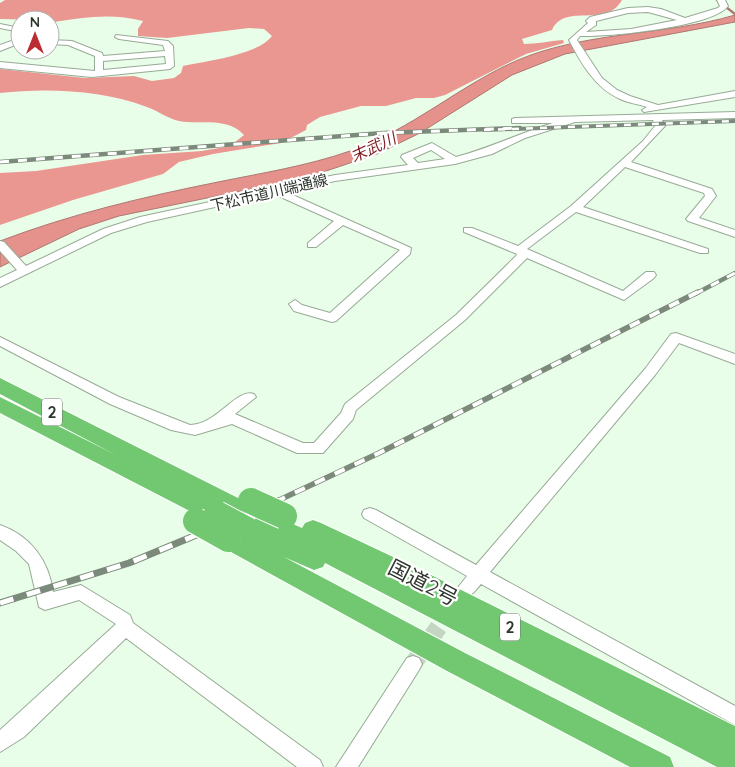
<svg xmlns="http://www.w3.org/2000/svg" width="735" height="767" font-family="Quicksand,'Noto Sans JP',sans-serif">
<rect width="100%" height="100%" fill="#e9fee8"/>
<!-- forest -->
<path fill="#eb9791" d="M 5,0 L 622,0 C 606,29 565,2 552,30 L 522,39 L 524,44 C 537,44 549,41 563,40 L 564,43 L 526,54 L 445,95 L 434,98 L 416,98 L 386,106 L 361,106 L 320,117 L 307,125 L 306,130 L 281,143 L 213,154 L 179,162 L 163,174 L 73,200 L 0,225 L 0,173 L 36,171 L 143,155 L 202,151 L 230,146 L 244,135 C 227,116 200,125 179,121 C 166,118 159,111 147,107 C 101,90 48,88 0,93 L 0,69 L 85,78 L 134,76 L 152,81 L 174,78 L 181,73 L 183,66 C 206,61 258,55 272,36 L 264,29 L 249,28 L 167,38 L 138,36 L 138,29 L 143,21 C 113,13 84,17 54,22 L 50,20 L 0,19 L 0,3 Z"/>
<!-- water -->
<path fill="#e5928d" stroke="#ae7770" d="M 735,15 L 735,22 L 565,54 L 512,75 L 420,133 L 377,154 L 305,178 L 119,216 L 79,229 L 0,267 L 0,241 C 71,214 143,197 218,182 C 262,173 307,166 350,151 C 411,130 460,85 518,60 C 587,31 664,36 735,15 Z"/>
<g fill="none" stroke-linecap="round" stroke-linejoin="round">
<!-- stream -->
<path stroke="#ae7770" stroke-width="2.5" d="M 717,0 L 735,14"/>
<!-- minor-tunnel -->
<path stroke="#c4d6c3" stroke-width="18" stroke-dasharray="18 9" stroke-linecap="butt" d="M 413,664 L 451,609"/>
<defs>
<path id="minor" d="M 717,0 L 725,0 L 728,6 C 713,27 607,37 580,36 L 577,40 L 602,78 L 617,90 L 630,96 L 658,105 L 735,91 L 735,97 L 644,112 L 642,110 L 647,107 C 638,104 629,103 620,99 C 595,88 581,63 569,40 L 588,23 L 586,21 L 590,17 L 628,8 L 648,7 L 661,9 L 685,18 L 718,8 L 720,6 ZM 648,12 L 677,20 L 631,29 L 586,32 L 596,25 L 596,21 L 628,13 Z
M 0,24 L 20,28 L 20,32 L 0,28 Z
M 116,35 L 168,41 L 173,46 L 174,66 L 170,69 L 92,77 L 0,68 L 0,62 L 95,71 L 95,56 L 68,45 L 50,44 L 50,40 L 72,41 L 102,53 L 103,56 L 165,51 L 163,45 L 119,39 L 115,37 ZM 165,56 L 166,64 L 103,70 L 103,61 Z
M 20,38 L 20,43 L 0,51 L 0,45 Z
M 735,112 L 735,118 L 662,120 L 665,126 L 663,128 L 631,162 L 712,189 L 716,196 L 699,218 L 735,230 L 735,237 L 688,221 L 686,219 L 705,196 L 704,193 L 625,167 L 583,207 L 708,249 L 708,253 L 700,253 L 576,212 L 527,249 L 623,291 L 646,272 L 654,272 L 656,275 L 654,278 L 624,300 L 527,258 L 465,320 L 356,410 L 353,419 L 323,453 L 297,453 L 232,424 L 195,435 L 171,430 L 110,404 L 0,346 L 0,337 L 119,397 L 190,425 C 217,425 236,388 254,394 L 256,397 L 235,414 L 303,443 L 314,443 L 341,413 L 345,404 L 456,315 L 516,256 L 517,254 L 464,232 L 464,228 L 472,228 L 518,246 L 571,206 L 643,141 L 655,126 L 653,120 L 575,122 L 525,138 L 492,154 L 455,164 L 335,181 L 286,192 L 411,248 L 410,254 L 336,321 L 332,322 L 294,311 L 289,304 L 295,300 L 302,305 L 330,313 L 400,250 L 343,225 L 316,247 L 308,247 L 308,243 L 334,221 L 274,194 L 147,222 L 111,233 L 0,287 L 0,278 L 17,270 L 0,251 L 0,241 L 4,242 L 26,266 L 103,229 L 140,217 L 335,175 L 408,165 L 401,157 L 402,155 L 432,143 L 456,157 C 490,148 520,133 553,123 L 512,123 L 512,119 L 515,118 ZM 431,150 L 445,159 L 418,163 L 413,158 Z
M 676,333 L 735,354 L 735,364 L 679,343 L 655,375 L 490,572 L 735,706 L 735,725 L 481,584 C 474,592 470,599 459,595 L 456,590 L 467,576 L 364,518 L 362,514 L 364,510 L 370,508 L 376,510 L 476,565 L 645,369 L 671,334 Z
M 0,525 C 31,536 49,561 53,592 L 81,585 L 130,615 L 133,623 L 320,760 L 323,767 L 297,767 L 126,638 L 24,737 L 0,752 L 0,730 L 116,624 L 79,600 L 45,610 L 39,607 L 29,564 L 16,551 L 0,540 Z
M 413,656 L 419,658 L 422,664 L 419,670 L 358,767 L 336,767 L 407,658 Z"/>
<path id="highway" d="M 0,378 L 242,500 L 245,506 L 242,512 L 234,515 L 228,513 L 225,521 L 217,523 L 209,521 L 0,413 L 0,397 L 116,455 L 0,394 Z
M 266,512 L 302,528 L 305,523 L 313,520 L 321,523 L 425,572 L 735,726 L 735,767 L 717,767 L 325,563 L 323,567 L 314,570 L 284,557 L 465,653 L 670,757 L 674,767 L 630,767 L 447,671 L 220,546 L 216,539 L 220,532 L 228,529 L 236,532 L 239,523 L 247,520 L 256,523 L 254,521 L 258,514 Z"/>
</defs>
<!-- minor casing -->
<use href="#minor" stroke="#97aa96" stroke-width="2"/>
<!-- highway casing -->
<use href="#highway" stroke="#fff" stroke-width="2"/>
<!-- minor -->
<use href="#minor" fill="#fff" fill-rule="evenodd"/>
<!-- highway -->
<use href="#highway" fill="#71c871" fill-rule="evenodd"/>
<defs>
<path id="rail-far3" d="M 484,130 L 735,121"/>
<path id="rail-far2" d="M 0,162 L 383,133 L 520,128
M 695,294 L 735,273"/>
<path id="rail-far1" d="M 275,502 L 379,453 L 698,292"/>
<path id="rail" d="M 0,603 L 129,563 L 278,501"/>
</defs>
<!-- rail-far3 casing -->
<use href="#rail-far3" stroke="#7c8a7b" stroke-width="4"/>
<!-- rail-far2 casing -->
<use href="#rail-far2" stroke="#7c8a7b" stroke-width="4.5"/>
<!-- rail-far1 casing -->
<use href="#rail-far1" stroke="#7c8a7b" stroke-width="5.5"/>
<!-- rail casing -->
<use href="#rail" stroke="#7c8a7b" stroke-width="7"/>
<!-- rail-far3 -->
<use href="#rail-far3" stroke="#fff" stroke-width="2.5" stroke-dasharray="7" stroke-linecap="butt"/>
<!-- rail-far2 -->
<use href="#rail-far2" stroke="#fff" stroke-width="3" stroke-dasharray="9" stroke-linecap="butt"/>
<!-- rail-far1 -->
<use href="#rail-far1" stroke="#fff" stroke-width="4" stroke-dasharray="11" stroke-linecap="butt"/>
<!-- rail -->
<use href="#rail" stroke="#fff" stroke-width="5" stroke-dasharray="14" stroke-linecap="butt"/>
<defs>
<path id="highway-bridge-far1" d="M 249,500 L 254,502"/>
<path id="highway-bridge" d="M 251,501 L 284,516
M 217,514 L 247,530
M 196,521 L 228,539"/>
</defs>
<!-- highway-bridge-far1 casing -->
<use href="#highway-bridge-far1" stroke="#fff" stroke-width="22" stroke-linecap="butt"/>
<!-- highway-bridge casing -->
<use href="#highway-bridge" stroke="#fff" stroke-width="28" stroke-linecap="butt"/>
<!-- highway-bridge-far1 -->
<use href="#highway-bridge-far1" stroke="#71c871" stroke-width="20"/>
<!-- highway-bridge -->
<use href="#highway-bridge" stroke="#71c871" stroke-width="26"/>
</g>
<g text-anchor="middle" stroke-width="4.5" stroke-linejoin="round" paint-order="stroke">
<!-- far-street labels -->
<g font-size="15" fill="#2f372e" stroke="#fff">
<text transform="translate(269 193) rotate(-13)" y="5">下松市道川端通線</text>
</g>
<!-- far-water labels -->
<g font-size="16" font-style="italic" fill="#7f1e22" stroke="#fff">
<text transform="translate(373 147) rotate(-25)" y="6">末武川</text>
</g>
<!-- shield labels -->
<g fill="#fff" stroke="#6d736d" stroke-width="1">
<rect x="42" y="398.5" width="20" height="27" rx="4"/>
<rect x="500" y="613.5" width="20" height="27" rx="4"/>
</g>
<g font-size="16" font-weight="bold" fill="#2f372e">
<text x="52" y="418">2</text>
<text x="510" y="633">2</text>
</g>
<!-- near-street labels -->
<g font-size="21" fill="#2f372e" stroke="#fff">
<text transform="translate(423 583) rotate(27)" y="7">国道2号</text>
</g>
</g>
<!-- north arrow -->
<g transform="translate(35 35)"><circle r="24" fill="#ffffff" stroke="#acafab"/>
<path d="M0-4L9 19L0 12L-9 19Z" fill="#bb2b32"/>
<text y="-8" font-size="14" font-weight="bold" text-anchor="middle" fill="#2f372e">N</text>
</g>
</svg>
